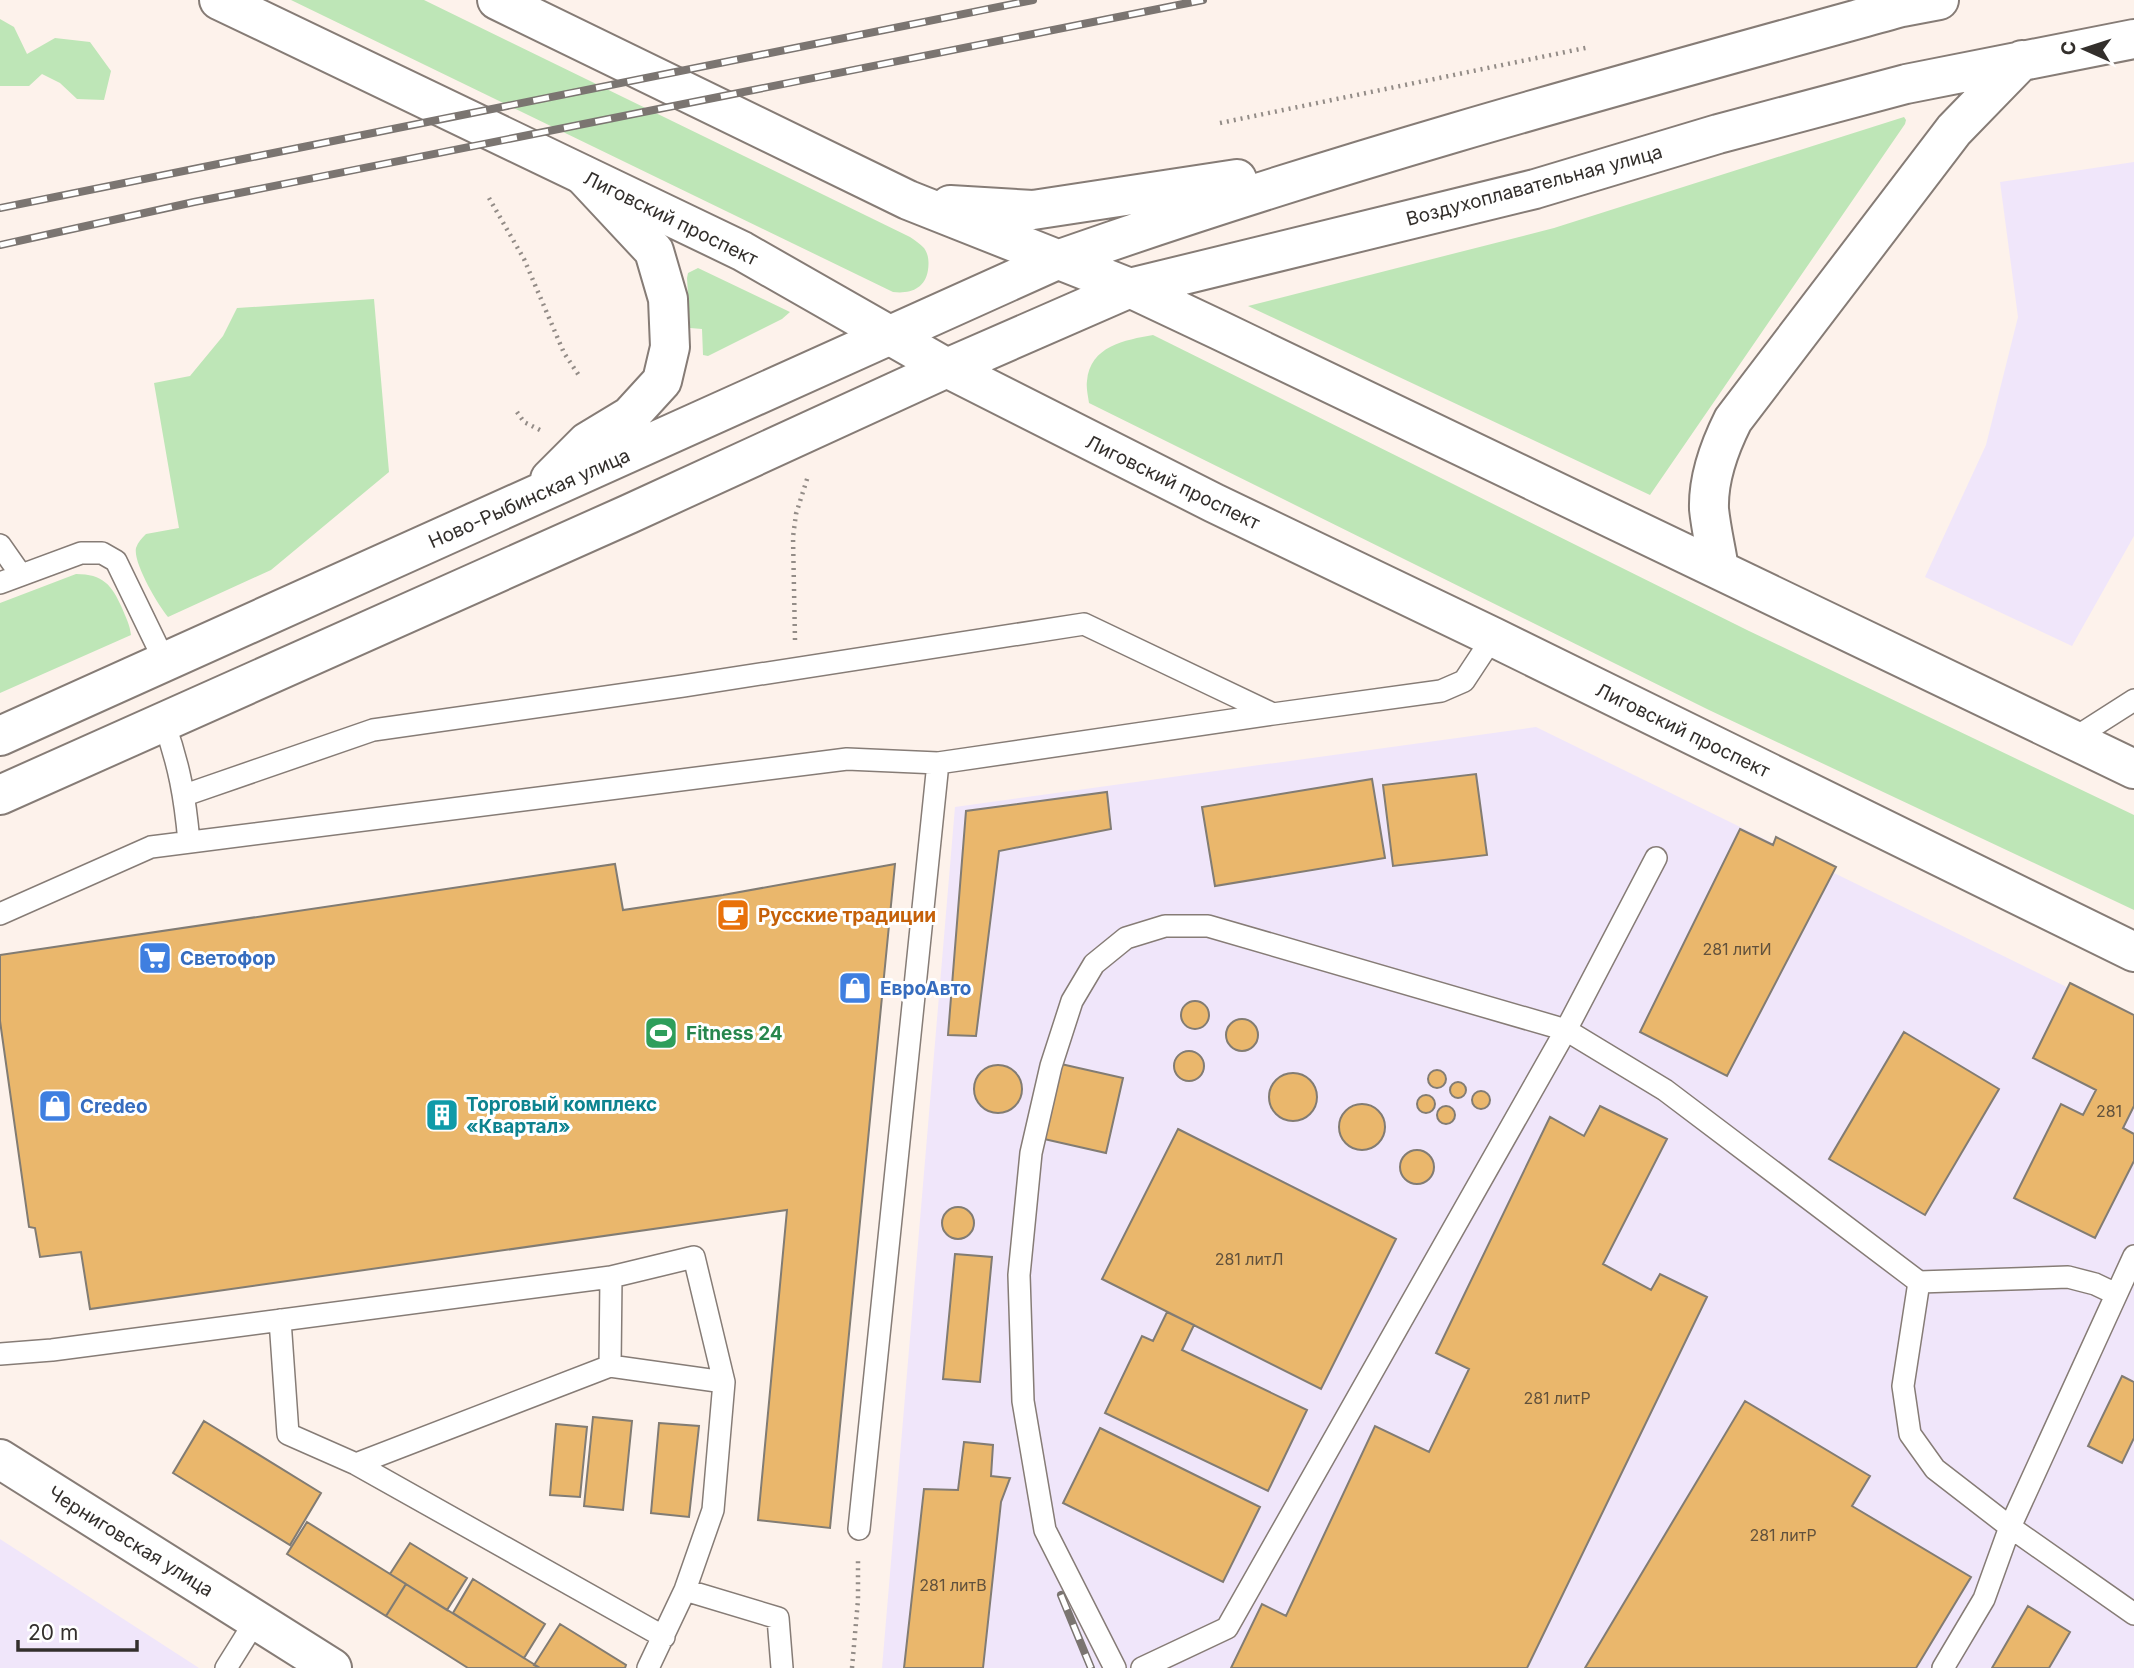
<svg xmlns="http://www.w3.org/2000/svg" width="2134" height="1668" font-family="Inter,sans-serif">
<rect width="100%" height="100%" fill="#fdf2eb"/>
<!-- industrial -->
<path fill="#f0e6fa" d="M 2134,162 L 2134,536 L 2072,646 L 1925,577 L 1986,445 L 2018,317 L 2000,182 Z
M 1536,727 L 2134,1020 L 2134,1668 L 882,1668 L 955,807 Z
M 0,1539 L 199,1668 L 0,1668 Z"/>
<!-- green -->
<path fill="#bee6b7" d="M 291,0 L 424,0 L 910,237 C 915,240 920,244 924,248 C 929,255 929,263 928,270 C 925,289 910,294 893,292 Z
M 0,19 L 14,27 L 27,54 L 55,38 L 90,42 L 111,71 L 104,100 L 77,99 L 60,83 L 42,74 L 29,86 L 0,86 Z
M 1904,117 L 1906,120 L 1905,124 L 1650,495 L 1248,306 L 1554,228 Z
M 698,268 L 790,312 L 782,319 L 708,356 L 703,355 L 702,329 L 690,328 L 687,278 L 688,273 Z
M 374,299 L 389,472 L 271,570 L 168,617 C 158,605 133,563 136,548 C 138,542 142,538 146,534 L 179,528 L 154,383 L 190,376 L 223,336 L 237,308 Z
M 1153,335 L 1749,631 L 2134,815 L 2134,910 L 1709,710 L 1089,403 C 1088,396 1086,388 1087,381 C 1090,346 1125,340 1153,335 Z
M 76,574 C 103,574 112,585 122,608 C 126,618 130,625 131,635 L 0,693 L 0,603 Z"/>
<!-- building -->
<path fill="#eab76c" stroke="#827c73" stroke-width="2" d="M 1476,774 L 1487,855 L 1393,866 L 1383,785 Z
M 1372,779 L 1385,858 L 1215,886 L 1202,807 Z
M 1107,792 L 1111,829 L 999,851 L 976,1036 L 948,1035 L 966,811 Z
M 1740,829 L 1773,845 L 1776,837 L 1836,867 L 1727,1076 L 1640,1032 Z
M 615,864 L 623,910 L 723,895 L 895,864 L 830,1528 L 758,1520 L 787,1210 L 90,1309 L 81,1252 L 40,1257 L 35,1228 L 29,1227 L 0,1021 L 0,955 Z
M 2070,983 L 2134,1015 L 2134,1106 L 2123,1128 L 2134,1134 L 2134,1161 L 2095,1238 L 2014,1198 L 2061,1104 L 2083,1115 L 2096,1090 L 2033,1058 Z
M1181 1015a14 14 0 1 1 28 0a14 14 0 1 1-28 0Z
M1226 1035a16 16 0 1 1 32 0a16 16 0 1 1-32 0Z
M 1904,1032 L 1999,1089 L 1925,1215 L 1829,1159 Z
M1174 1066a15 15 0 1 1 30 0a15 15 0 1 1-30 0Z
M 1061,1064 L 1123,1078 L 1106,1153 L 1044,1139 Z
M974 1089a24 24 0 1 1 48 0a24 24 0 1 1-48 0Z
M1428 1079a9 9 0 1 1 18 0a9 9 0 1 1-18 0Z
M1269 1097a24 24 0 1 1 48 0a24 24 0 1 1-48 0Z
M1450 1090a8 8 0 1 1 16 0a8 8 0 1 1-16 0Z
M1472 1100a9 9 0 1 1 18 0a9 9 0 1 1-18 0Z
M1417 1104a9 9 0 1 1 18 0a9 9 0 1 1-18 0Z
M1339 1127a23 23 0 1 1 46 0a23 23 0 1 1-46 0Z
M1437 1115a9 9 0 1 1 18 0a9 9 0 1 1-18 0Z
M 1600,1106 L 1667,1139 L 1603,1264 L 1651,1290 L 1660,1274 L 1707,1297 L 1527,1668 L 1231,1668 L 1262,1604 L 1286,1616 L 1375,1426 L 1429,1452 L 1469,1369 L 1436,1353 L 1550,1117 L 1584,1136 Z
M 1178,1129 L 1396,1239 L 1321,1389 L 1102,1279 Z
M1400 1167a17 17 0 1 1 34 0a17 17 0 1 1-34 0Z
M942 1223a16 16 0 1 1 32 0a16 16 0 1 1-32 0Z
M 955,1254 L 992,1257 L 980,1382 L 943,1379 Z
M 1167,1312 L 1194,1325 L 1182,1350 L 1307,1410 L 1268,1491 L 1105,1413 L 1142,1336 L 1153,1341 Z
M 2122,1376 L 2134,1382 L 2134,1438 L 2122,1463 L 2088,1446 Z
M 1745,1401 L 1870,1476 L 1852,1506 L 1971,1577 L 1916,1668 L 1585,1668 Z
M 593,1417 L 632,1421 L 623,1510 L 584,1506 Z
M 204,1421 L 321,1493 L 290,1545 L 173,1473 Z
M 659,1423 L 699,1426 L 689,1517 L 651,1513 Z
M 556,1424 L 587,1427 L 580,1497 L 550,1495 Z
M 1100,1428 L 1260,1507 L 1223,1582 L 1063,1503 Z
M 964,1442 L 993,1445 L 991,1476 L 1010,1478 L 1001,1502 L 983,1668 L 904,1668 L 924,1489 L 958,1490 Z
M 307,1522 L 406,1584 L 386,1616 L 287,1554 Z
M 410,1543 L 467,1578 L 447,1610 L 390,1574 Z
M 473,1579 L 545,1624 L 524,1658 L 453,1613 Z
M 406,1584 L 524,1658 L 540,1668 L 468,1668 L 386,1616 Z
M 2028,1606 L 2070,1632 L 2049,1668 L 1992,1668 Z
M 560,1624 L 626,1665 L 625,1668 L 540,1668 L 534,1665 Z"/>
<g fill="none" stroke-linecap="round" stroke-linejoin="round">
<defs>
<path id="service" d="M 0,545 L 21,575
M 0,583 L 81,553 L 102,553 L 116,561 L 165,662
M 164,723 C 179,764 185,797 189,842
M 2073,739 L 2134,700
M 185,795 L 373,730 L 683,686 L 1084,624 L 1273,714
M 0,914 L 151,847 L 847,759 L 938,763 L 1273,714 L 1441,691 L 1464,681 L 1493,637
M 2116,1294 L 2095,1284 L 2068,1277 L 1919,1282 L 1903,1386 L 1910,1434 L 1935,1469 L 2010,1527 L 2134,1614
M 280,1320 L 288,1434 L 356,1464 L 664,1637
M 0,1354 L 52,1350 L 611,1277 L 694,1257 L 724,1382 L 713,1510 L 685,1590 L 648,1668
M 610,1366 L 611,1277
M 356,1464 L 610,1366 L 724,1382
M 859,1529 L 938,763
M 685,1590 L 778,1618 L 782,1668
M 226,1668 L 256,1620
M 1115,1668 L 1045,1530 L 1023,1401 L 1019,1275 L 1031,1153 L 1051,1066 L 1072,1001 L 1094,964 L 1126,938 L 1165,926 L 1208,926 L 1566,1030 L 1665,1090 L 1919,1282
M 1142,1668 L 1227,1628 L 1566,1030 L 1656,858
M 1943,1668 L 1984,1599 L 2010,1527 L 2134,1256"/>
<path id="minor" d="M 0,1459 L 332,1668"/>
<path id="secondary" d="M 550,479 L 587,442 L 630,416 L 662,381 L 670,347 L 668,299 L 654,251 L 583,175
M 0,736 L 1057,260
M 0,795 L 629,514 L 947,368"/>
<path id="primary" d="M 219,0 L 742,251 L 947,368 L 1214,503 L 1493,637 L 2134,952
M 497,0 L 908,200 L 1130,288 L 1219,330 L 2134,769
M 950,205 L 1033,210 L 1237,179
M 1057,260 C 1335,162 1619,85 1902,7 L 1939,0
M 947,368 L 1130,288 L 1535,189 L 1718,134 L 1906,84 L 2134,39
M 1719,569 C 1716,549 1711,529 1709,509 C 1708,478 1719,448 1733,420 L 1954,130 L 2022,60"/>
</defs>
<!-- service casing -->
<use href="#service" stroke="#867c76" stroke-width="24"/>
<!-- minor casing -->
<use href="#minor" stroke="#867c76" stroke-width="42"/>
<!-- secondary casing -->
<use href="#secondary" stroke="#867c76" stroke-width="42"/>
<!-- primary casing -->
<use href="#primary" stroke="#867c76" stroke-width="42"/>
<!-- path -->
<path stroke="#938c87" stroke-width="4.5" stroke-dasharray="2 5" stroke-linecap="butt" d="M 1220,123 L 1590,47
M 489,198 L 524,259 L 564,353 L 580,377
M 517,412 L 524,422 L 544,432
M 795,640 L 793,537 L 796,514 L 808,476
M 852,1668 L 858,1600 L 858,1557"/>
<!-- service -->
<use href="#service" stroke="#fff" stroke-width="21"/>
<!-- minor -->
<use href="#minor" stroke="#fff" stroke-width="38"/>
<!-- secondary -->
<use href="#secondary" stroke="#fff" stroke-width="38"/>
<!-- primary -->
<use href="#primary" stroke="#fff" stroke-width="38"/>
<defs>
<path id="rail" d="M 0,208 L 1033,0
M 0,245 L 194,202 L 1203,0
M 1061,1595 L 1091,1668"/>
</defs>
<!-- rail casing -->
<use href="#rail" stroke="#7b7571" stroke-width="8"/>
<!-- rail -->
<use href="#rail" stroke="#fff" stroke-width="5" stroke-dasharray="16" stroke-linecap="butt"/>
</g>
<!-- icons -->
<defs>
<symbol id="cafe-square" viewBox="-11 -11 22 22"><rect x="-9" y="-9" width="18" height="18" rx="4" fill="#e8710a" stroke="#fff"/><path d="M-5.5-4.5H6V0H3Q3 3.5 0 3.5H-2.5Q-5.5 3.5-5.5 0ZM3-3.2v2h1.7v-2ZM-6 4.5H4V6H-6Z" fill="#fff"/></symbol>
<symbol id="supermarket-square" viewBox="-11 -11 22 22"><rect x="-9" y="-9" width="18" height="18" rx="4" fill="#3f7fe0" stroke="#fff"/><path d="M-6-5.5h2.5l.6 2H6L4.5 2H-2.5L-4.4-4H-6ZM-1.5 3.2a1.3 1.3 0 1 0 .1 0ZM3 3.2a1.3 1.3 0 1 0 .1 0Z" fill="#fff"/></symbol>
<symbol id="shop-square" viewBox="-11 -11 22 22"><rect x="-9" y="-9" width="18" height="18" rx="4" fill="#3f7fe0" stroke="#fff"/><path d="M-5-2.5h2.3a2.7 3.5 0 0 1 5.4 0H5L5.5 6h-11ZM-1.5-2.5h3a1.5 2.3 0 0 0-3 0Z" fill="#fff"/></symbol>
<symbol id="stadium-square" viewBox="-11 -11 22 22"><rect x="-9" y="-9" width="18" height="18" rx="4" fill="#2e9e5b" stroke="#fff"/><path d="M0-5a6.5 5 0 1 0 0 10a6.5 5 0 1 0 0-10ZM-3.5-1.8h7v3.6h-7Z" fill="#fff"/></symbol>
<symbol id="building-square" viewBox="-11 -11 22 22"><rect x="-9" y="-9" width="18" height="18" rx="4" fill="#0f9aa8" stroke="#fff"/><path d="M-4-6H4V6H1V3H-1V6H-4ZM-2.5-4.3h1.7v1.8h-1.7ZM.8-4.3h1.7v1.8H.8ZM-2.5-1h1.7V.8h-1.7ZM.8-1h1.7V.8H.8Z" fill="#fff"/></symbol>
</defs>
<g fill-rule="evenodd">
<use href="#cafe-square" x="714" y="896" width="38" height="38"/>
<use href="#supermarket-square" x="136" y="939" width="38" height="38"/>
<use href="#shop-square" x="836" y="969" width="38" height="38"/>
<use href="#stadium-square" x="642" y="1014" width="38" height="38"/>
<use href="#shop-square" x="36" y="1087" width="38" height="38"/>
<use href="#building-square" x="423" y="1096" width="38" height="38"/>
</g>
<g text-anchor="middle" stroke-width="6" stroke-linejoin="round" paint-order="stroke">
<!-- number labels -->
<g font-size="16" fill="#61513c">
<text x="1737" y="955">281 литИ</text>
<text x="2109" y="1117">281</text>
<text x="1249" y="1265">281 литЛ</text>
<text x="1557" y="1404">281 литР</text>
<text x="1783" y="1541">281 литР</text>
<text x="953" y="1591">281 литВ</text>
</g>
<!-- street labels -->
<g font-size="19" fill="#332f2c" stroke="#fff">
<text transform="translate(1534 185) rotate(-15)" y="7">Воздухоплавательная улица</text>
<text transform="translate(671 218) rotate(26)" y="7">Лиговский проспект</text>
<text transform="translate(1173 482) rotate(26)" y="7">Лиговский проспект</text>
<text transform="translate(529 498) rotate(-24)" y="7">Ново-Рыбинская улица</text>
<text transform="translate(1683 730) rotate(26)" y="7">Лиговский проспект</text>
<text transform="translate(131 1541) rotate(32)" y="7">Черниговская улица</text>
</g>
<!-- food labels -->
<g font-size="19" font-weight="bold" fill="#c56008" stroke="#fff" text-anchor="start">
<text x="758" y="922">Русские традиции</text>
</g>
<!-- shop labels -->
<g font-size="19" font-weight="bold" fill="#366cbe" stroke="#fff" text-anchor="start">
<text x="180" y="965">Светофор</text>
<text x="880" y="995">ЕвроАвто</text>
<text x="80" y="1113">Credeo</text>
</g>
<!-- leisure labels -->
<g font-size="19" font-weight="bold" fill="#27864d" stroke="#fff" text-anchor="start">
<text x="686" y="1040">Fitness 24</text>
</g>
<!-- culture labels -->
<g font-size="19" font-weight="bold" fill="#0d838f" stroke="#fff" text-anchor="start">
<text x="466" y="1111">Торговый комплекс<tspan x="466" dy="22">«Квартал»</tspan></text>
</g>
</g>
<!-- north arrow -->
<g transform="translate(2085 49) rotate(273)" stroke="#ffffff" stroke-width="5" paint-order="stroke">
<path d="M0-5L12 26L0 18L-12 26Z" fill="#332f2c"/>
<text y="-10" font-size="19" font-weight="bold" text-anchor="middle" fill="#332f2c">С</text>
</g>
<!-- scale -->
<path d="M18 1640v10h119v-10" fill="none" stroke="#332f2c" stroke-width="3.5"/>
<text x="28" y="1640" font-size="21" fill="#332f2c" stroke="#ffffff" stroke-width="5" paint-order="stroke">20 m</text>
</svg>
